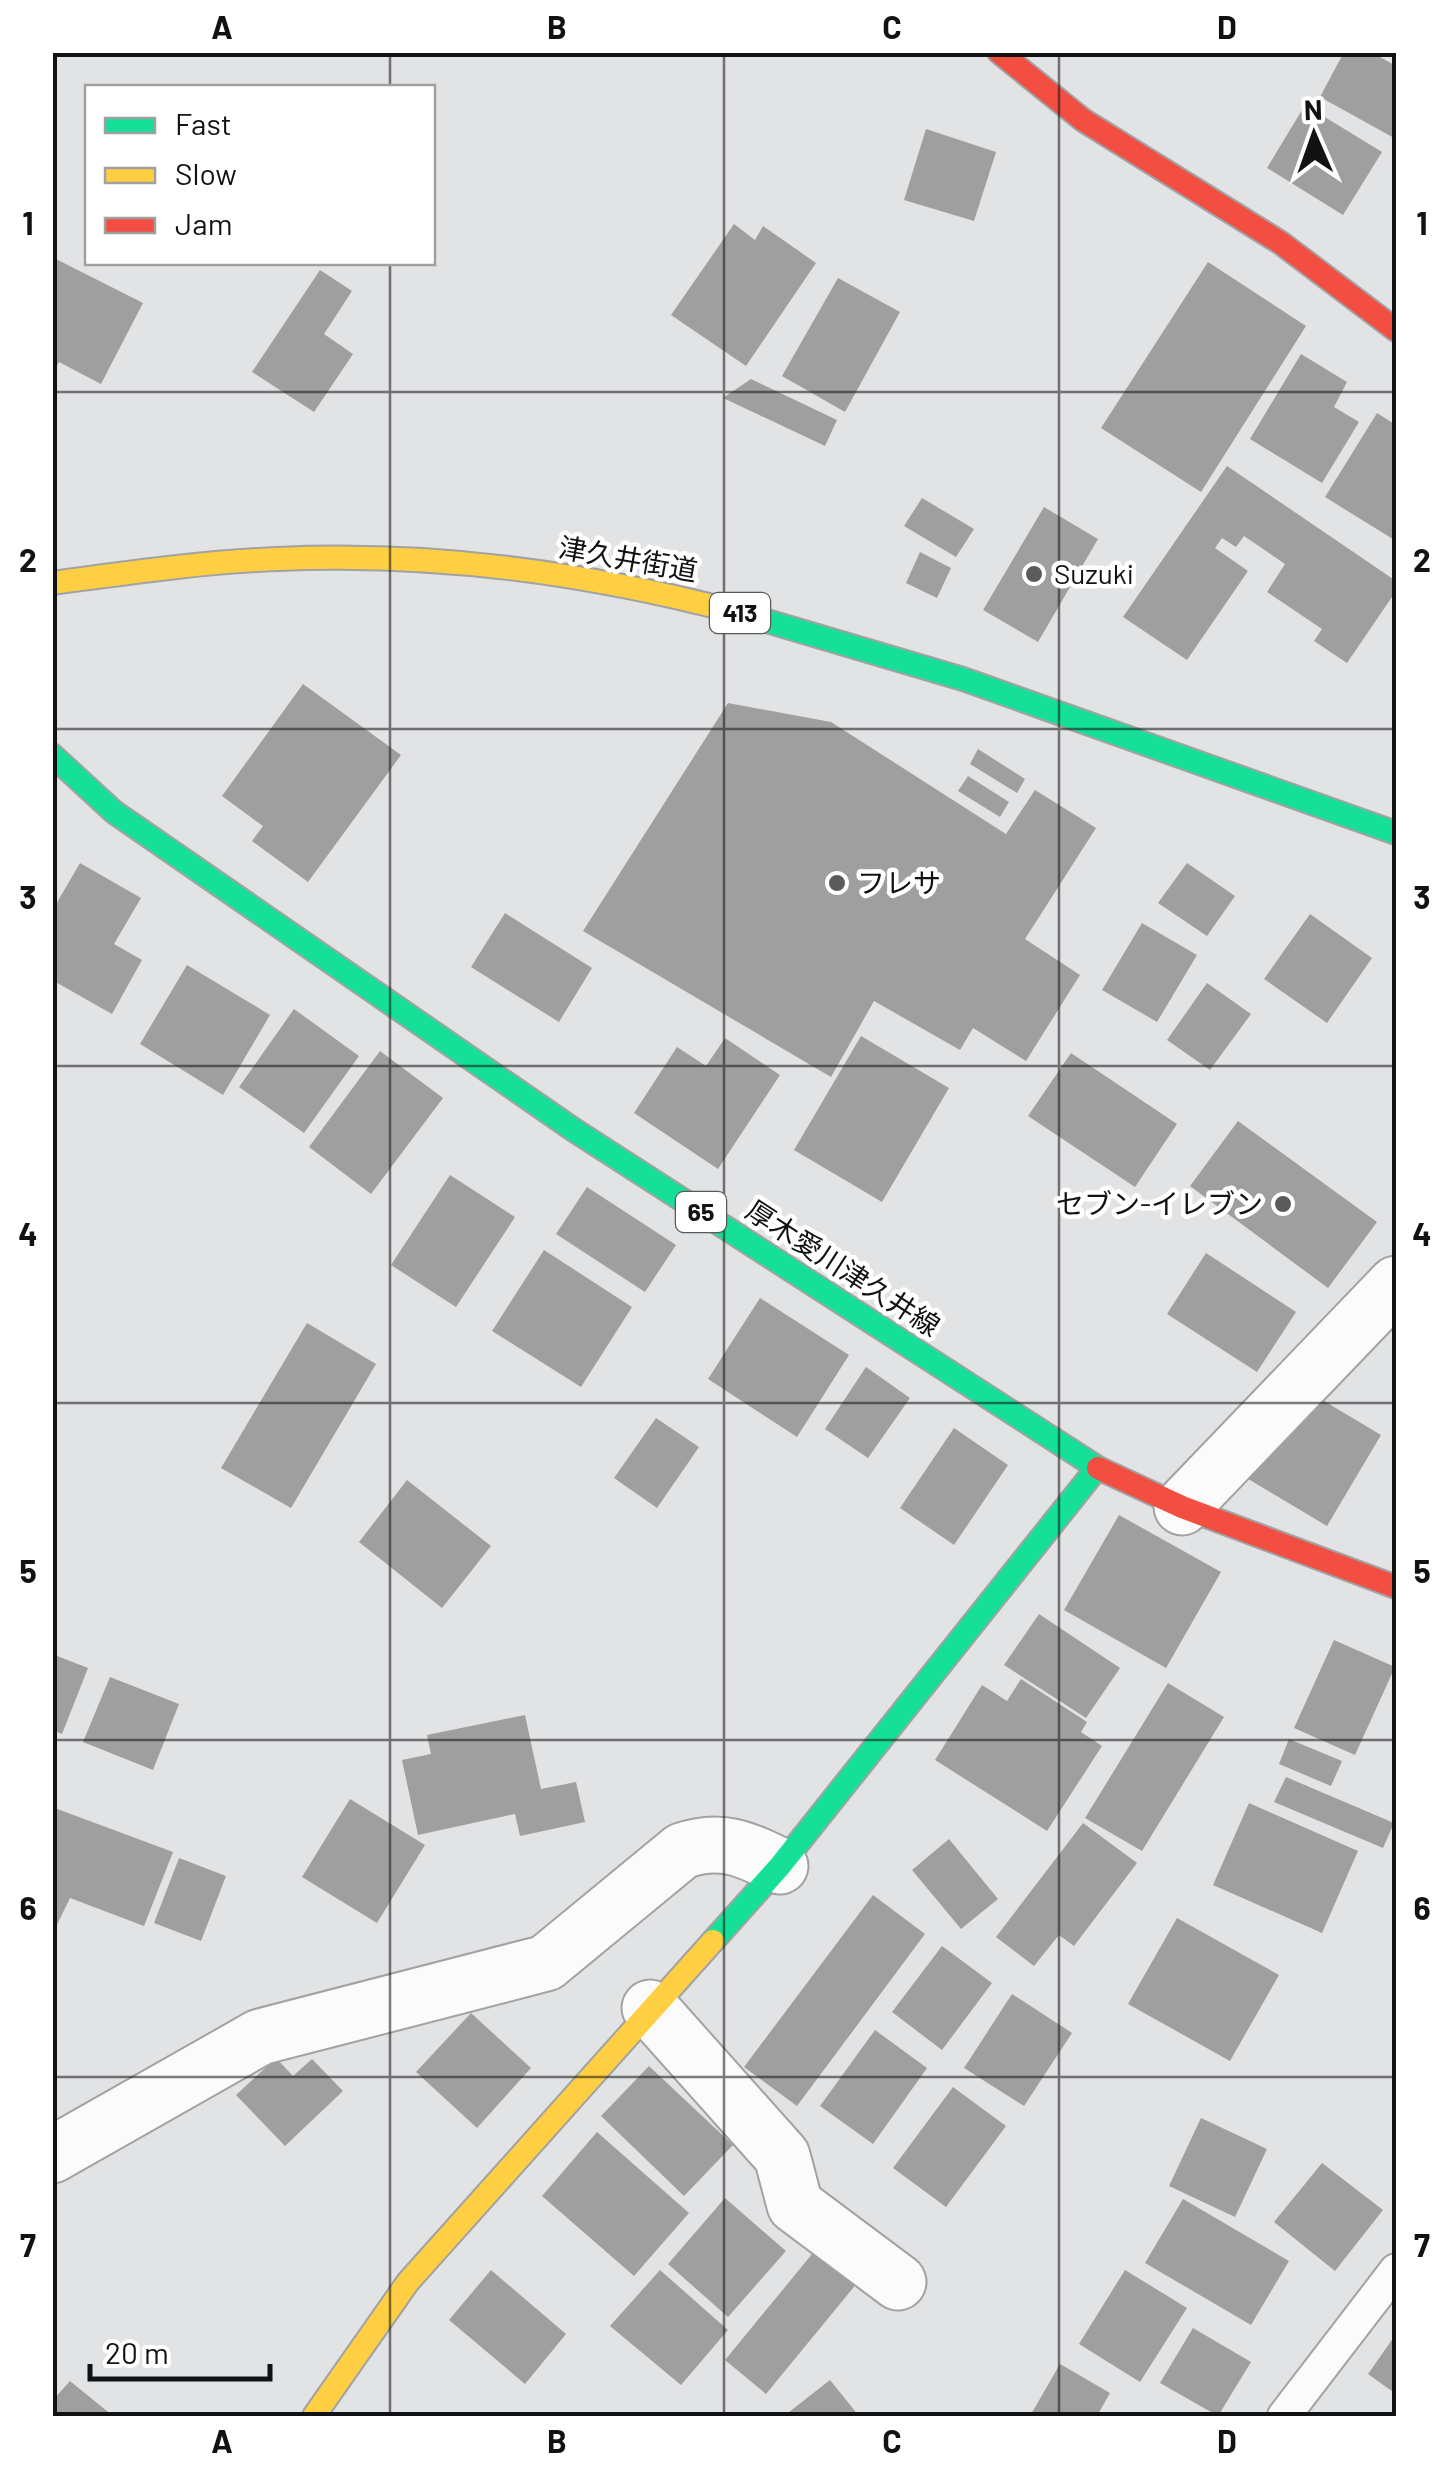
<svg xmlns="http://www.w3.org/2000/svg" width="1449" height="2469" font-family="Barlow,'Noto Sans JP',sans-serif">
<rect width="100%" height="100%" fill="#e2e3e5"/>
<!-- building -->
<path fill="#9f9fa0" d="M 1344,52 L 1371,52 L 1396,66 L 1396,139 L 1320,97 Z
M 1305,105 L 1382,152 L 1343,215 L 1267,168 Z
M 926,129 L 996,152 L 974,221 L 904,200 Z
M 734,224 L 755,240 L 763,226 L 816,263 L 746,366 L 671,315 Z
M 52,257 L 143,303 L 101,384 L 59,362 L 52,375 Z
M 1208,262 L 1306,326 L 1201,492 L 1101,428 Z
M 320,270 L 352,291 L 324,334 L 353,354 L 314,412 L 252,372 Z
M 838,278 L 900,312 L 845,412 L 782,376 Z
M 1301,354 L 1347,382 L 1334,407 L 1359,422 L 1322,483 L 1250,439 Z
M 751,379 L 837,420 L 825,446 L 723,398 Z
M 1377,413 L 1396,425 L 1396,541 L 1325,497 Z
M 1227,466 L 1396,581 L 1396,591 L 1347,663 L 1314,641 L 1322,629 L 1267,592 L 1285,564 L 1244,536 L 1236,547 L 1222,538 L 1215,548 L 1248,571 L 1187,660 L 1123,617 Z
M 922,498 L 974,529 L 956,557 L 904,526 Z
M 1044,507 L 1098,539 L 1038,642 L 983,610 Z
M 920,552 L 951,568 L 937,598 L 906,583 Z
M 303,684 L 401,755 L 308,882 L 252,841 L 263,826 L 222,796 Z
M 728,703 L 831,722 L 1006,834 L 1035,790 L 1096,828 L 1025,939 L 1080,975 L 1026,1061 L 973,1028 L 960,1050 L 874,1001 L 831,1077 L 583,931 Z
M 978,749 L 1025,779 L 1017,793 L 970,764 Z
M 968,776 L 1009,802 L 1000,817 L 958,791 Z
M 80,863 L 141,898 L 114,944 L 142,960 L 112,1014 L 52,980 L 52,911 Z
M 1187,863 L 1235,896 L 1207,936 L 1158,903 Z
M 505,913 L 592,968 L 559,1022 L 471,967 Z
M 1310,914 L 1372,958 L 1327,1023 L 1264,979 Z
M 1142,923 L 1197,955 L 1157,1022 L 1102,990 Z
M 187,965 L 270,1015 L 223,1095 L 140,1044 Z
M 1207,983 L 1251,1014 L 1210,1070 L 1167,1040 Z
M 294,1009 L 359,1056 L 304,1133 L 239,1087 Z
M 861,1036 L 949,1088 L 882,1202 L 794,1150 Z
M 725,1038 L 780,1075 L 718,1169 L 634,1113 L 677,1047 L 706,1066 Z
M 380,1051 L 443,1098 L 371,1194 L 309,1147 Z
M 1071,1053 L 1177,1124 L 1135,1187 L 1028,1116 Z
M 1238,1121 L 1377,1222 L 1328,1288 L 1190,1186 Z
M 450,1175 L 515,1217 L 456,1307 L 391,1265 Z
M 587,1187 L 676,1245 L 645,1292 L 556,1234 Z
M 544,1250 L 632,1307 L 581,1387 L 492,1331 Z
M 1206,1253 L 1296,1312 L 1257,1372 L 1167,1314 Z
M 760,1298 L 849,1355 L 797,1437 L 708,1379 Z
M 307,1323 L 376,1364 L 291,1508 L 221,1468 Z
M 866,1367 L 910,1398 L 868,1458 L 825,1429 Z
M 1299,1386 L 1381,1435 L 1327,1526 L 1245,1477 Z
M 656,1418 L 699,1447 L 657,1508 L 614,1478 Z
M 954,1428 L 1008,1465 L 954,1545 L 900,1508 Z
M 407,1480 L 491,1546 L 442,1608 L 359,1542 Z
M 1119,1515 L 1221,1572 L 1166,1668 L 1064,1610 Z
M 1039,1614 L 1120,1668 L 1086,1718 L 1004,1665 Z
M 1334,1640 L 1395,1667 L 1355,1755 L 1294,1728 Z
M 52,1654 L 88,1668 L 62,1734 L 52,1730 Z
M 110,1677 L 179,1704 L 153,1770 L 83,1742 Z
M 1021,1679 L 1087,1722 L 1081,1732 L 1102,1746 L 1047,1831 L 935,1760 L 982,1685 L 1007,1701 Z
M 1168,1683 L 1224,1717 L 1142,1851 L 1085,1818 Z
M 525,1715 L 541,1789 L 576,1782 L 585,1822 L 520,1836 L 515,1814 L 418,1835 L 402,1760 L 431,1754 L 427,1735 Z
M 1289,1739 L 1342,1761 L 1331,1786 L 1279,1764 Z
M 1286,1777 L 1394,1823 L 1383,1848 L 1274,1802 Z
M 350,1799 L 425,1845 L 377,1923 L 302,1877 Z
M 1249,1803 L 1358,1851 L 1322,1933 L 1213,1885 Z
M 52,1807 L 173,1852 L 144,1926 L 70,1898 L 52,1935 Z
M 1083,1823 L 1137,1863 L 1074,1946 L 1059,1935 L 1034,1966 L 996,1937 Z
M 949,1839 L 998,1899 L 961,1929 L 912,1870 Z
M 179,1858 L 226,1876 L 201,1941 L 154,1923 Z
M 873,1895 L 925,1934 L 797,2106 L 744,2067 Z
M 1177,1918 L 1279,1975 L 1230,2061 L 1128,2004 Z
M 942,1946 L 992,1983 L 942,2050 L 892,2012 Z
M 1012,1994 L 1072,2033 L 1024,2106 L 964,2068 Z
M 471,2013 L 531,2068 L 477,2128 L 416,2072 Z
M 875,2030 L 927,2068 L 873,2144 L 820,2106 Z
M 276,2058 L 293,2076 L 312,2059 L 343,2091 L 285,2146 L 236,2095 Z
M 649,2066 L 733,2145 L 684,2196 L 601,2116 Z
M 953,2087 L 1006,2126 L 946,2207 L 893,2168 Z
M 1201,2118 L 1267,2149 L 1235,2217 L 1169,2186 Z
M 597,2132 L 689,2213 L 634,2276 L 542,2196 Z
M 1322,2163 L 1383,2210 L 1335,2271 L 1274,2222 Z
M 725,2198 L 786,2251 L 728,2317 L 668,2264 Z
M 1183,2199 L 1289,2261 L 1251,2325 L 1145,2263 Z
M 817,2248 L 858,2282 L 766,2394 L 725,2360 Z
M 491,2270 L 566,2334 L 525,2384 L 449,2320 Z
M 660,2270 L 728,2330 L 681,2385 L 610,2326 Z
M 1125,2270 L 1187,2308 L 1140,2382 L 1079,2344 Z
M 1193,2328 L 1251,2362 L 1218,2416 L 1160,2383 Z
M 1396,2334 L 1396,2394 L 1368,2374 Z
M 1060,2364 L 1110,2393 L 1097,2416 L 1030,2416 Z
M 830,2380 L 859,2416 L 784,2416 Z
M 70,2381 L 113,2416 L 52,2416 L 52,2401 Z"/>
<g fill="none" stroke-linecap="round" stroke-linejoin="round">
<defs>
<path id="lane" d="M 1284,2416 L 1396,2270"/>
<path id="street" d="M 1182,1507 L 1396,1284
M 650,2008 L 782,2156 L 795,2205 L 898,2282
M 52,2155 L 260,2037 L 546,1963 L 682,1851 C 721,1837 745,1849 780,1866"/>
<path id="fast" d="M 736,612 L 963,679 L 1396,833
M 52,755 L 114,812 L 574,1130 L 1098,1468
M 713,1941 L 780,1866 L 1097,1468"/>
<path id="slow" d="M 52,583 C 127,573 202,562 278,559 C 431,552 588,573 736,612
M 314,2416 L 408,2282 L 713,1941"/>
<path id="jam" d="M 999,52 L 1083,120 L 1281,243 L 1396,330
M 1098,1468 L 1182,1507 L 1396,1587"/>
</defs>
<!-- lane casing -->
<use href="#lane" stroke="#a1a2a3" stroke-width="36"/>
<!-- street casing -->
<use href="#street" stroke="#a1a2a3" stroke-width="59"/>
<!-- fast casing -->
<use href="#fast" stroke="#a1a2a3" stroke-width="26"/>
<!-- slow casing -->
<use href="#slow" stroke="#a1a2a3" stroke-width="26"/>
<!-- jam casing -->
<use href="#jam" stroke="#a1a2a3" stroke-width="26"/>
<!-- lane -->
<use href="#lane" stroke="#fbfbfb" stroke-width="32"/>
<!-- street -->
<use href="#street" stroke="#fbfbfb" stroke-width="55"/>
<!-- fast -->
<use href="#fast" stroke="#16e098" stroke-width="22"/>
<!-- slow -->
<use href="#slow" stroke="#ffcf43" stroke-width="22"/>
<!-- jam -->
<use href="#jam" stroke="#f24e42" stroke-width="22"/>
</g>
<!-- grid -->
<path fill="none" stroke="#111213" stroke-width="2.5" stroke-opacity="0.55" d="M 390,52 L 390,88M 724,52 L 724,2416M 1059,52 L 1059,2416M 390,262 L 390,2416M 52,392 L 1396,392M 52,729 L 1396,729M 52,1066 L 1396,1066M 52,1403 L 1396,1403M 52,1740 L 1396,1740M 52,2077 L 1396,2077"/>
<!-- markers -->
<g fill="#5a5b5c" stroke="#fff" stroke-width="4">
<circle cx="1034" cy="574" r="10"/>
<circle cx="837" cy="883" r="10"/>
<circle cx="1283" cy="1204" r="10"/>
</g>
<g text-anchor="middle" stroke-width="9" stroke-linejoin="round" paint-order="stroke">
<!-- shield labels -->
<g fill="#fff" stroke="#58595a" stroke-width="2.5">
<rect x="710" y="593" width="60" height="40" rx="8"/>
<rect x="676" y="1192" width="50" height="40" rx="8"/>
</g>
<g font-size="25" font-weight="bold" fill="#111213">
<text x="740" y="622">413</text>
<text x="701" y="1221">65</text>
</g>
<!-- street labels -->
<g font-size="28" fill="#111213" stroke="#fff">
<text transform="translate(628 559) rotate(10)" y="10">津久井街道</text>
<text transform="translate(843 1268) rotate(33)" y="10">厚木愛川津久井線</text>
</g>
<!-- poi labels -->
<g font-size="28" fill="#111213" stroke="#fff" text-anchor="start">
<text x="1054" y="584">Suzuki</text>
<text x="857" y="893">フレサ</text>
<text x="1263" y="1214" text-anchor="end">セブン-イレブン</text>
</g>
</g>
<!-- border -->
<rect width="1449" height="2469" fill="none" stroke="#ffffff" stroke-width="110"/>
<!-- legend -->
<rect x="85" y="85" width="350" height="180" fill="#ffffff" stroke="#a0a0a1" stroke-width="2.5"/>
<rect x="105" y="118" width="50" height="15" fill="#16e098" stroke="#a0a0a1" stroke-width="2.5"/>
<text x="175" y="135" font-size="30" fill="#111213">Fast</text>
<rect x="105" y="168" width="50" height="15" fill="#ffcf43" stroke="#a0a0a1" stroke-width="2.5"/>
<text x="175" y="185" font-size="30" fill="#111213">Slow</text>
<rect x="105" y="218" width="50" height="15" fill="#f24e42" stroke="#a0a0a1" stroke-width="2.5"/>
<text x="175" y="235" font-size="30" fill="#111213">Jam</text>
<!-- north arrow -->
<g transform="translate(1314 135) rotate(358)" stroke="#ffffff" stroke-width="8" paint-order="stroke">
<path d="M0-8L18 38L0 25L-18 38Z" fill="#111213"/>
<text y="-15" font-size="28" font-weight="bold" text-anchor="middle" fill="#111213">N</text>
</g>
<!-- scale -->
<path d="M90 2364v15h180v-15" fill="none" stroke="#111213" stroke-width="5"/>
<text x="105" y="2364" font-size="30" fill="#111213" stroke="#ffffff" stroke-width="8" paint-order="stroke">20 m</text>
<rect x="55" y="55" width="1339" height="2359" fill="none" stroke="#111213" stroke-width="4"/>
<g font-size="32" text-anchor="middle" font-weight="bold" fill="#111213">
<text x="222" y="39">A</text>
<text x="557" y="39">B</text>
<text x="892" y="39">C</text>
<text x="1227" y="39">D</text>
<text x="28" y="235">1</text>
<text x="1422" y="235">1</text>
<text x="28" y="572">2</text>
<text x="1422" y="572">2</text>
<text x="28" y="909">3</text>
<text x="1422" y="909">3</text>
<text x="28" y="1246">4</text>
<text x="1422" y="1246">4</text>
<text x="28" y="1583">5</text>
<text x="1422" y="1583">5</text>
<text x="28" y="1920">6</text>
<text x="1422" y="1920">6</text>
<text x="28" y="2257">7</text>
<text x="1422" y="2257">7</text>
<text x="222" y="2453">A</text>
<text x="557" y="2453">B</text>
<text x="892" y="2453">C</text>
<text x="1227" y="2453">D</text>
</g>
</svg>
